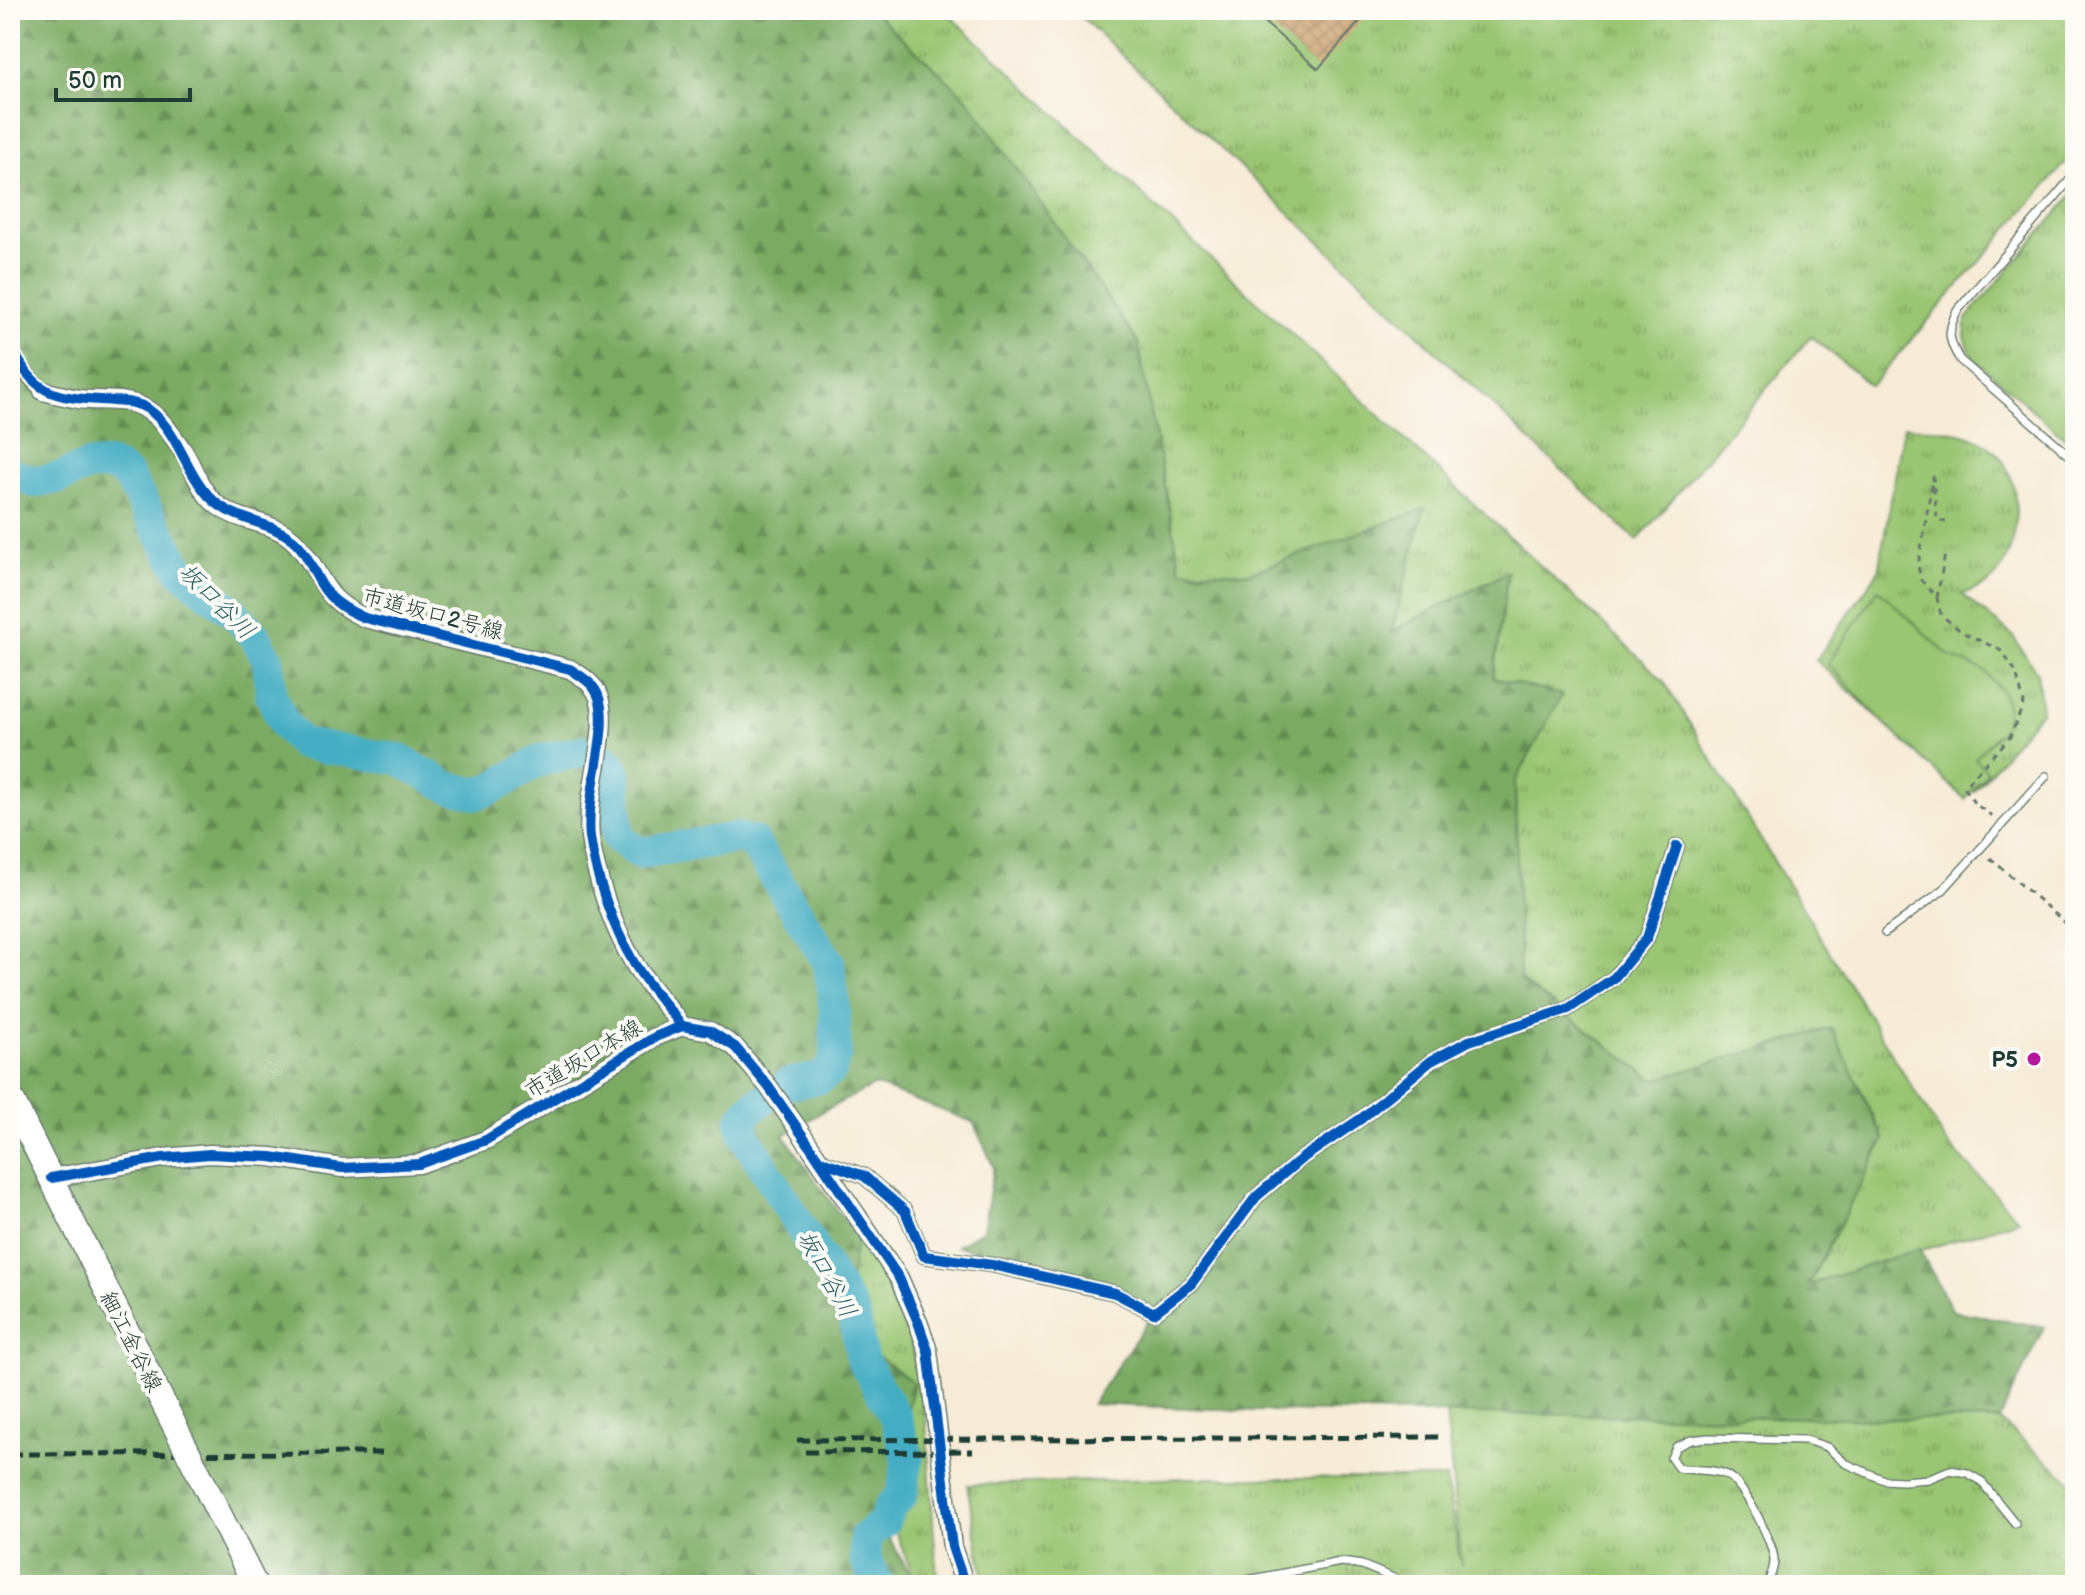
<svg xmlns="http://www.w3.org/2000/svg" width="2085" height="1595" font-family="'Balsamiq Sans','Klee One',sans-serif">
<defs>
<pattern id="grass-tufts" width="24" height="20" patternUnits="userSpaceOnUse" patternTransform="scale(2)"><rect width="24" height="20" fill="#9ac572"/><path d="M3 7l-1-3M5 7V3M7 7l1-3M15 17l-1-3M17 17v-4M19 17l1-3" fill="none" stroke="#7da15e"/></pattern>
<pattern id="forest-firs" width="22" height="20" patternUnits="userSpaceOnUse" patternTransform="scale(2)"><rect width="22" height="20" fill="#7baa64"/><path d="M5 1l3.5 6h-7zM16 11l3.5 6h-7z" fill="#648c53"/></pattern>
<pattern id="building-cross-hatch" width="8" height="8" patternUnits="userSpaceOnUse" patternTransform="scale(2)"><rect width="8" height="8" fill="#cca372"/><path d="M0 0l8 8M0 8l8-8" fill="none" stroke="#a5865e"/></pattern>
</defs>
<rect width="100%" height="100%" fill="#fdfcf7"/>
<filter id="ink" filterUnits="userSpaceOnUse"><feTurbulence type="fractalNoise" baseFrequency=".0125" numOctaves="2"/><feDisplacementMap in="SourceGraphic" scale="16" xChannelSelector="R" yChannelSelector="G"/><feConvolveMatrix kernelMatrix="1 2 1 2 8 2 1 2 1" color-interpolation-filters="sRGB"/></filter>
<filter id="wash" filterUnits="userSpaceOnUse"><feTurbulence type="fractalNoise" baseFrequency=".006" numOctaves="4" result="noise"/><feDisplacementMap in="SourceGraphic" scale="32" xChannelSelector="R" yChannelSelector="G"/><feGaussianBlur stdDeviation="1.8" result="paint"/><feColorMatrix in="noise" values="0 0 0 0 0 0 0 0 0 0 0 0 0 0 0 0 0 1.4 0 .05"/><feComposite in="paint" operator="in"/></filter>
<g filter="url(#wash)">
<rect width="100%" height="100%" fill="#f6ebd7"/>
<!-- grass -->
<path fill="url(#grass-tufts)" stroke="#5c8153" stroke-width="2" d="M 872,10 L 944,10 L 1663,680 L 1946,1142 L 2019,1220 L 1808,1286 L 1884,1140 L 1832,1028 L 1654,1080 L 1520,980 L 1515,782 L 1561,695 L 1493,679 L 1507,572 L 1392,631 L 1423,510 L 1249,573 L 1181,571 L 1138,342 Z
M 1074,10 L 2070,10 L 2075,18 L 2075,152 L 1871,386 L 1811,336 L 1637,541 Z
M 2075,192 L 2075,447 L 1973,358 L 1965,338 L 1966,319 Z
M 1904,426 C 1935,430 1967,428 1992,449 C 2025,475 2022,549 1994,578 C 1985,588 1973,590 1962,594 L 2012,635 L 2037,673 L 2042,710 L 1974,792 L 1886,725 L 1816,660 L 1878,572 Z
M 857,1239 L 895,1298 L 913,1352 L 926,1423 L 937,1577 L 944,1585 L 917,1585 L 891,1520 L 905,1421 L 907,1378 L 841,1330 Z
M 1446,1413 L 1999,1420 L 2075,1485 L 2075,1585 L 985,1585 L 967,1485 L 1190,1478 L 1446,1478 L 1461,1566 Z"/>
<!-- forest -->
<path fill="url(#forest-firs)" stroke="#4d744c" stroke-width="2" d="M 10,10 L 872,10 L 968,99 L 1138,342 L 1181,570 L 1249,573 L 1424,509 L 1392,631 L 1508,572 L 1493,678 L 1562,695 L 1515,782 L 1520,980 L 1654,1080 L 1832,1028 L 1884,1140 L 1808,1285 L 1919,1249 L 1953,1311 L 2044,1327 L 1999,1420 L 1258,1411 L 1092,1404 L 1153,1313 L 1115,1293 L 1095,1278 L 957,1246 L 983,1230 L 994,1167 L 973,1122 L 875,1085 L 827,1109 L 784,1135 L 857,1239 L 841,1330 L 914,1383 L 881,1525 L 917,1585 L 10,1585 Z"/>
<!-- park -->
<path fill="#9ac572" stroke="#5c8153" stroke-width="2" d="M 1878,589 L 1949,656 L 1985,671 L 2003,693 L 2007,705 L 2007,719 L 2001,731 L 1975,758 L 1988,772 L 1965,799 L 1886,725 L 1828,664 Z"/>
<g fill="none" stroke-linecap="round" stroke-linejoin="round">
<!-- river -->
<path stroke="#44adc3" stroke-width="32" d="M 10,473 L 35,482 L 59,478 L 88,466 L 111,465 L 127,475 L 181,571 L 234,613 L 255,636 L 268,660 L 271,695 L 284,724 L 302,744 L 398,759 L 449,787 L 477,794 L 491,789 L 541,760 L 583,751
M 606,760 L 615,772 L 618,838 L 639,853 L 737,838 L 753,842 L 829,963 L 835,1013 L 836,1052 L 831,1070 L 820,1078 L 788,1084
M 761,1101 L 750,1109 L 741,1122 L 746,1138 L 854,1314 L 862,1359 L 896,1418 L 908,1458 L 902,1495 L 889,1508 L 884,1522 L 865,1537 L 866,1561 L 878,1585"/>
</g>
<g id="blocks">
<!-- building -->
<path fill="url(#building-cross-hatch)" d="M 1250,10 L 1370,10 L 1318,69 Z"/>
</g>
</g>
<g filter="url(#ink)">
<use href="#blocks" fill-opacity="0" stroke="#6a7a6d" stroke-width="2"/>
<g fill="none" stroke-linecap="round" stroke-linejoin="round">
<defs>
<path id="service" d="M 2075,174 L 1957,311 C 1947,331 1948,341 1960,360 L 2075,460
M 1885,933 L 1943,890 L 2046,776
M 1221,1585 L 1341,1562 L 1362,1565 L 1410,1585
M 1767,1585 C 1770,1578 1774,1569 1774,1561 C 1775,1545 1742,1481 1727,1475 C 1713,1468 1694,1471 1678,1468 L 1671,1458 L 1676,1447 L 1691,1440 L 1708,1438 L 1806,1440 L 1827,1447 L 1845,1463 L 1884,1480 L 1903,1481 L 1928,1479 L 1950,1470 L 1967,1473 L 1981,1481 L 2015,1523"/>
<path id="minor" d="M 10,344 L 21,368 L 43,391
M 819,1160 L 864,1176 L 905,1211 L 924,1256 L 992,1265 L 1115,1293 L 1154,1313 L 1191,1284 L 1256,1197 L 1301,1159 L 1362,1118 L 1431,1061 L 1469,1041 L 1568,1009 L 1614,978 L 1647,938 L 1677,846
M 1234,1583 L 1247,1585"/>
<path id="tertiary" d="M 43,391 C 55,394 67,397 79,399 C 100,402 124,397 144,408 C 160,416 171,434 181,448 C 194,466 198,489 216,504 C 240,524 276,520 297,544 C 326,577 318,597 365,618 L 570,669 C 581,676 595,684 599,698 C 610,731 585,796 590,837 C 595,876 614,930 634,963 C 647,985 666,1005 682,1026
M 51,1178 L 163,1158 L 210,1154 L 271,1157 L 342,1168 L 419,1164 L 486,1140 L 655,1037 L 682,1026 L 710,1031 L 735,1047 L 768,1086 L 803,1136 L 899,1278 L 918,1322 L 928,1351 L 952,1547 L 965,1585"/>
<path id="primary" d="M 10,1096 L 133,1343"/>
</defs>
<!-- service casing -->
<use href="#service" stroke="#6a7a6d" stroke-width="10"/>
<!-- minor casing -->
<use href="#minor" stroke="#6a7a6d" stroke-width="17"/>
<!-- tertiary casing -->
<use href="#tertiary" stroke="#6a7a6d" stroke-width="21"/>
<!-- primary casing -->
<use href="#primary" stroke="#6a7a6d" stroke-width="27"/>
<!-- path -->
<path stroke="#6a7a6d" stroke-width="3" stroke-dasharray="6 6" stroke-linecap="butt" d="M 1946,522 L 1937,520 L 1933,477 L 1918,566 L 1921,580 L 1937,598 L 1941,615 L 1962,632 L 2000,650 L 2010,663 L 2016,673 L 2024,703 L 2010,737 L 1964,787 L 1974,803 L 1992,816
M 1937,598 L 1945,554
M 1990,858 L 2075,931"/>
<!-- service -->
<use href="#service" stroke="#fff" stroke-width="7"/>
<!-- minor -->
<use href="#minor" stroke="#fff" stroke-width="14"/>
<!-- tertiary -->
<use href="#tertiary" stroke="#fff" stroke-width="18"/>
<!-- primary -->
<use href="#primary" stroke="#fff" stroke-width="24"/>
<!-- rail -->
<path stroke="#1f3d34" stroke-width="5" stroke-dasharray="12 6" stroke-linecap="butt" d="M 797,1440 L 1438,1437
M 805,1452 L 973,1451
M 10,1454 L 384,1453"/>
<defs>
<path id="primary-bridge" d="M 133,1343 L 255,1585"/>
</defs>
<!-- primary-bridge casing -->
<use href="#primary-bridge" stroke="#6a7a6d" stroke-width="27" stroke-linecap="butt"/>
<!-- primary-bridge -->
<use href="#primary-bridge" stroke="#fff" stroke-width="24"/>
<defs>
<path id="cycleway" d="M 10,344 C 36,399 56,397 113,401 C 125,402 137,402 148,409 C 176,429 183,464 203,489 C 227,522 262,517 292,539 C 310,553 314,579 329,595 C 339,606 351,612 365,618 L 570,669 C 581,676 595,684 599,698 C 610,731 585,796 590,837 C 595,876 614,930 634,963 C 647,985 666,1005 682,1026
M 819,1160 L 864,1176 L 905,1211 L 924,1256 L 992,1265 L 1115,1293 L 1154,1313 L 1191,1284 L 1256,1197 L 1301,1159 L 1362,1118 L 1431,1061 L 1469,1041 L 1568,1009 L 1614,978 L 1647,938 L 1677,846
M 51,1178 L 163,1158 L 210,1154 L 271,1157 L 342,1168 L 419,1164 L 486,1140 L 655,1037 L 682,1026 L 710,1031 L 735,1047 L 768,1086 L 803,1136 L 899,1278 L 918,1322 L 928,1351 L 952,1547 L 965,1585"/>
</defs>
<!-- cycleway casing -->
<use href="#cycleway" stroke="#fdfcf7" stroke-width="15"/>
<!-- cycleway -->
<use href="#cycleway" stroke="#0057b8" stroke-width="10"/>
</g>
</g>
<!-- markers -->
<circle fill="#b5179e" stroke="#fdfcf7" stroke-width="3" cx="2034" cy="1059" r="8"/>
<g text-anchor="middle" stroke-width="8" stroke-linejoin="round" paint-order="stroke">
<!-- street labels -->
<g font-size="22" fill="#1f3d34" stroke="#fdfcf7">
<text transform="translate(433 613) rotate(15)" y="8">市道坂口2号線</text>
<text transform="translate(583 1058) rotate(-31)" y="8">市道坂口本線</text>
<text transform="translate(132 1341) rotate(63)" y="8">細江金谷線</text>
</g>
<!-- poi labels -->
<g font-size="22" font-weight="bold" fill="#1f3d34" stroke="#fdfcf7" text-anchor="end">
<text x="2018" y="1067">P5</text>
</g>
<!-- water labels -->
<g font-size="24" font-style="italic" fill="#2c6466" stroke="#fdfcf7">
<text transform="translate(217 601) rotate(45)" y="8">坂口谷川</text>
<text transform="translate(827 1274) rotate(61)" y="8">坂口谷川</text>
</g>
</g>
<!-- margin -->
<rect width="2085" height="1595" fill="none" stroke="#fdfcf7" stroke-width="40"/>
<!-- scale -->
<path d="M56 88v12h134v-12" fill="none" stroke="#1f3d34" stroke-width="4"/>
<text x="68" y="88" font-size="24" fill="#1f3d34" stroke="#fdfcf7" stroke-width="6" paint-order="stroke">50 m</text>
</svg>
